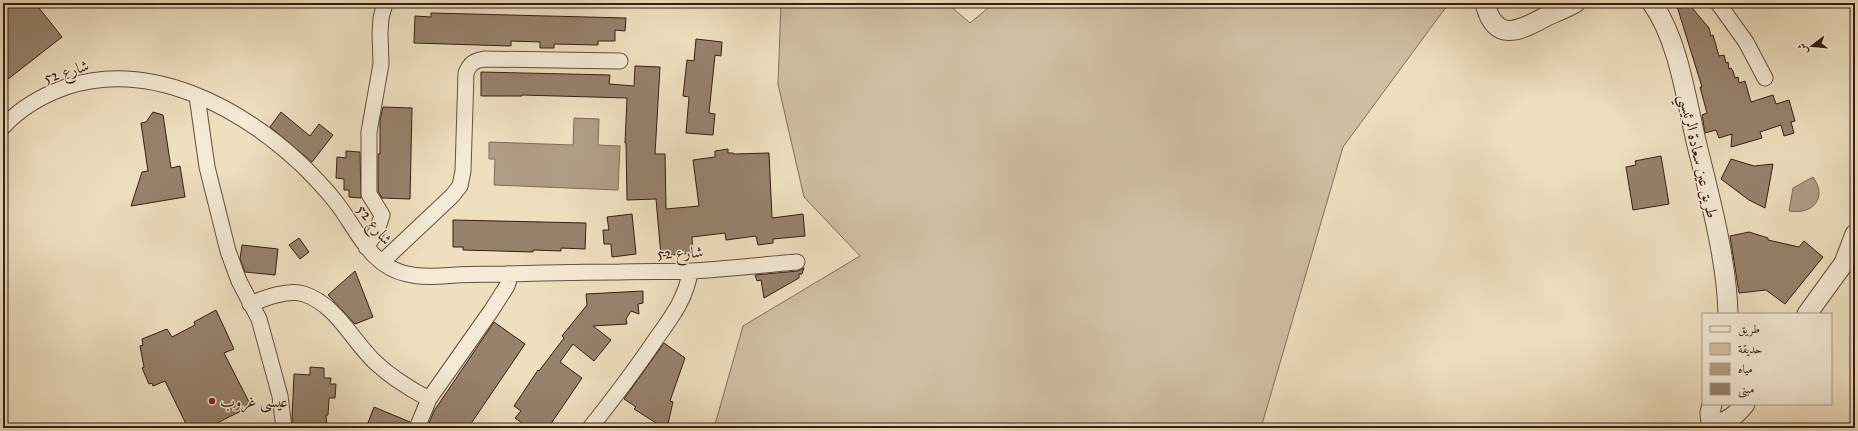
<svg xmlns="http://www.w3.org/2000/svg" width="1858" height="431" font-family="'IM FELL Great Primer',Amiri,serif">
<rect width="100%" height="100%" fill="#eedfbf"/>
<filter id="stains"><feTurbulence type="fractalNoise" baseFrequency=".005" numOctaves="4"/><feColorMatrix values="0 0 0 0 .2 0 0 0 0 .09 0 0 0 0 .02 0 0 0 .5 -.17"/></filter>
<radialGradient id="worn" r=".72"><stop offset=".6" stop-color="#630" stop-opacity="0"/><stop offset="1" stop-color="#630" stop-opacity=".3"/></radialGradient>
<!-- green -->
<path fill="#cfbea2" stroke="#846e5a" d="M 781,3 L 947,3 L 970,23 L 994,3 L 1449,3 L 1343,147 L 1261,428 L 714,428 L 743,326 L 860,256 L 804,197 L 778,84 Z"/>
<!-- water -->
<path fill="#b09d85" stroke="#806a57" d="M 574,118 L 599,119 L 598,145 L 620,146 L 618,190 L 494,185 L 495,159 L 489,159 L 489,142 L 573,145 Z
M 1813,177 C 1828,198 1813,215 1789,211 L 1793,188 Z"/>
<!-- building -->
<path fill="#97826c" stroke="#381d13" d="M 3,3 L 35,3 L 62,37 L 3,83 Z
M 1676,3 L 1690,3 L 1693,9 L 1709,28 L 1711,36 L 1713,35 L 1719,56 L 1724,55 L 1726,63 L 1728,62 L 1729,69 L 1731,68 L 1733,71 L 1735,78 L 1738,77 L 1739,83 L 1745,81 L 1751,102 L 1773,95 L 1776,104 L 1789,100 L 1795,121 L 1791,122 L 1794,133 L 1784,136 L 1781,125 L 1760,132 L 1762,138 L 1731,147 L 1732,134 L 1719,138 L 1716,130 L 1705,133 L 1702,115 L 1707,113 L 1700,87 L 1702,87 Z
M 431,13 L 626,18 L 625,31 L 615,30 L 615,41 L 598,41 L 598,45 L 554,44 L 554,48 L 540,48 L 540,42 L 511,41 L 511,46 L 414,43 L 415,16 L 431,17 Z
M 696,39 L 722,42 L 721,56 L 715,55 L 709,113 L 715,114 L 713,135 L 686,133 L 689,97 L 683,96 L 687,60 L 694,61 Z
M 635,66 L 660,67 L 655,154 L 665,154 L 666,209 L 699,206 L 693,160 L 715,157 L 715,151 L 728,149 L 728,153 L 733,153 L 733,154 L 769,153 L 772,218 L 803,214 L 805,236 L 773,239 L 773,243 L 758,245 L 756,236 L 726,240 L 725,233 L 692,237 L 693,253 L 661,256 L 656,199 L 627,200 L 626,143 L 625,143 L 627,98 L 522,95 L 522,96 L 481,96 L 481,72 L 610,75 L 609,84 L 634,86 Z
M 383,107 L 412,108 L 410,199 L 382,198 L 378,191 L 378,154 L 380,154 L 380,120 Z
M 153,112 L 163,115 L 171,168 L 180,166 L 185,197 L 131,206 L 142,172 L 148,171 L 141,123 L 146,122 Z
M 281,112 L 310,136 L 319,124 L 333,135 L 312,162 L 270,127 Z
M 346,151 L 360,152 L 361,198 L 349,197 L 349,190 L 344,190 L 344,179 L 336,178 L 337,157 L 346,158 Z
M 1661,156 L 1669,204 L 1633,210 L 1626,167 L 1636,165 L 1635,161 Z
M 1731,159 L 1754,166 L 1773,164 L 1765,208 L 1749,200 L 1721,179 Z
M 632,214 L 636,254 L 612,257 L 611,244 L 604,244 L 603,230 L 609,230 L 607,217 Z
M 453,220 L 586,223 L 585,249 L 561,248 L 561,251 L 533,250 L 533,252 L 463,250 L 463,247 L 453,247 Z
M 1749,232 L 1768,238 L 1768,240 L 1799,247 L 1804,241 L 1823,257 L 1785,304 L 1766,290 L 1739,293 L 1730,236 Z
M 299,238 L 309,252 L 300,259 L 289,245 Z
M 242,245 L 278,249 L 275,275 L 245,272 L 240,259 Z
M 804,268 L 802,274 L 799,274 L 799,278 L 764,298 L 761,280 L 757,281 L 755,275 L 798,271 Z
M 355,271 L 373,317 L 355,324 L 328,295 Z
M 643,291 L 643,303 L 638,304 L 639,314 L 631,311 L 626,319 L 627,324 L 593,326 L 611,340 L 594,361 L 573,344 L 560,362 L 582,378 L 548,428 L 529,428 L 515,418 L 521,411 L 514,406 L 538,370 L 539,371 L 564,338 L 562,336 L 587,305 L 586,294 Z
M 216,310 L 234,349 L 224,353 L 251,406 L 207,428 L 188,428 L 165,381 L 153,386 L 152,383 L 149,384 L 142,368 L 144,367 L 140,346 L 143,345 L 142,339 L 167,329 L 172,337 L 195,325 L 194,322 Z
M 494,322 L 525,344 L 468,428 L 427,428 L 434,411 Z
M 664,343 L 685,358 L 670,401 L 673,402 L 667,428 L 664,428 L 634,409 L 636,407 L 624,399 Z
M 310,367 L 324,368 L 324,378 L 331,378 L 330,384 L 336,384 L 335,398 L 329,398 L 328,415 L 326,415 L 327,428 L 293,428 L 292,418 L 294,374 L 310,375 Z
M 374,407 L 410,422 L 408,428 L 366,428 Z"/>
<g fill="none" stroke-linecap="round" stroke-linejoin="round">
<defs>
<path id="minor" d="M 1718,3 L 1746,42 L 1765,78
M 197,96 L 207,167 L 228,251 L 239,281 L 259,319 L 280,396 L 284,428
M 3,127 C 20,108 41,96 66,87 C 151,59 240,107 302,165 C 313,176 325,188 335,201 C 357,228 369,266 407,274 C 423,278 440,276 456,275 C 472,274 488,274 505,274 C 543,273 581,272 620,272 C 643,271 667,272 691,271 C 726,269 761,265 797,262
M 366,247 L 377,231 L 382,215 L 369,194 L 369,132 L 381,64 L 380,33 L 381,18 L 385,3
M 382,262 L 452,196 L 460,186 L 463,171 L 466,73 C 470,63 474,61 484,59 L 620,61
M 250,304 C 265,298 288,289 304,294 C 337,305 352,341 376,363 C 392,378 410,389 429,399
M 417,428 L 429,399 L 491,311 L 507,286 L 511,274
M 590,428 C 613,399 635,370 656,339 C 671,318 687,297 690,271"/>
<path id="tertiary" d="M 1485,3 C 1495,45 1521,30 1547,16 C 1556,12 1566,8 1575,3
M 1652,3 C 1678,39 1686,98 1696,141 C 1709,194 1727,260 1728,314
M 1807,314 L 1844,263 L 1855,234
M 1712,404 L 1710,413 L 1711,423 C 1726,425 1736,415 1745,404"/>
</defs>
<!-- minor casing -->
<use href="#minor" stroke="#664e3e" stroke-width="17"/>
<!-- tertiary casing -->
<use href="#tertiary" stroke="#664e3e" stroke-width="21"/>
<!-- minor -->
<use href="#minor" stroke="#f4ead5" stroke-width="15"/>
<!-- tertiary -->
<use href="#tertiary" stroke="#f4ead5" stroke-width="19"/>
</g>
<!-- markers -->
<circle fill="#8f2418" stroke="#f4ead5" stroke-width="1.5" cx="212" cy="401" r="4"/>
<g text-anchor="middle" stroke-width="3" stroke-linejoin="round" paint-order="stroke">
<!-- street labels -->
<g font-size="16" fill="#381d13" stroke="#f4ead5">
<text transform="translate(66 71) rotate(-17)" y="6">شارع 52</text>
<text transform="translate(1699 156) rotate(77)" y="6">طريق عين سعادة الرئيسي</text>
<text transform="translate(375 224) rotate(52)" y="6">شارع 52</text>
<text transform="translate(680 252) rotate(-2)" y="6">شارع 52</text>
</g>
<!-- poi labels -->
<g font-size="16" fill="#381d13" stroke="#f4ead5" text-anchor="start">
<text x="220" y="407">عيسى غروب</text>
</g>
</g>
<!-- margin -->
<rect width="1858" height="431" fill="none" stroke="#eedfbf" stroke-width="16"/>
<rect x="4" y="4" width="1850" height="423" fill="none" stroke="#381d13" stroke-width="2"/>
<rect x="8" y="8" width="1842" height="415" fill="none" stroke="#381d13"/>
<!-- legend -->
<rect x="1702" y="313" width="130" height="92" fill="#f4ead5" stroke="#a99887"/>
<rect x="1710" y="326" width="20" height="6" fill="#f4ead5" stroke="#a99887"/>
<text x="1738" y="333" font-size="12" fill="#381d13">طريق</text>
<rect x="1710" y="343" width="20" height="12" fill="#cfbea2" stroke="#a99887"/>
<text x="1738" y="353" font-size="12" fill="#381d13">حديقة</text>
<rect x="1710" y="363" width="20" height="12" fill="#b09d85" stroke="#a99887"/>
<text x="1738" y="373" font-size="12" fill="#381d13">مياه</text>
<rect x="1710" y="383" width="20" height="12" fill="#97826c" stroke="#a99887"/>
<text x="1738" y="393" font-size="12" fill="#381d13">مبنى</text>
<!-- north arrow -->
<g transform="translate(1812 46) rotate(254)" stroke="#f4ead5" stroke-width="3" paint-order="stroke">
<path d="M0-3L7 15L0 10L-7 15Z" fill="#381d13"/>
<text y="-6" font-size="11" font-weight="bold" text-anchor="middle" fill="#381d13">ش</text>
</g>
<rect width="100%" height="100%" filter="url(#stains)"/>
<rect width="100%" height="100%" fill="url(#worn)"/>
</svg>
